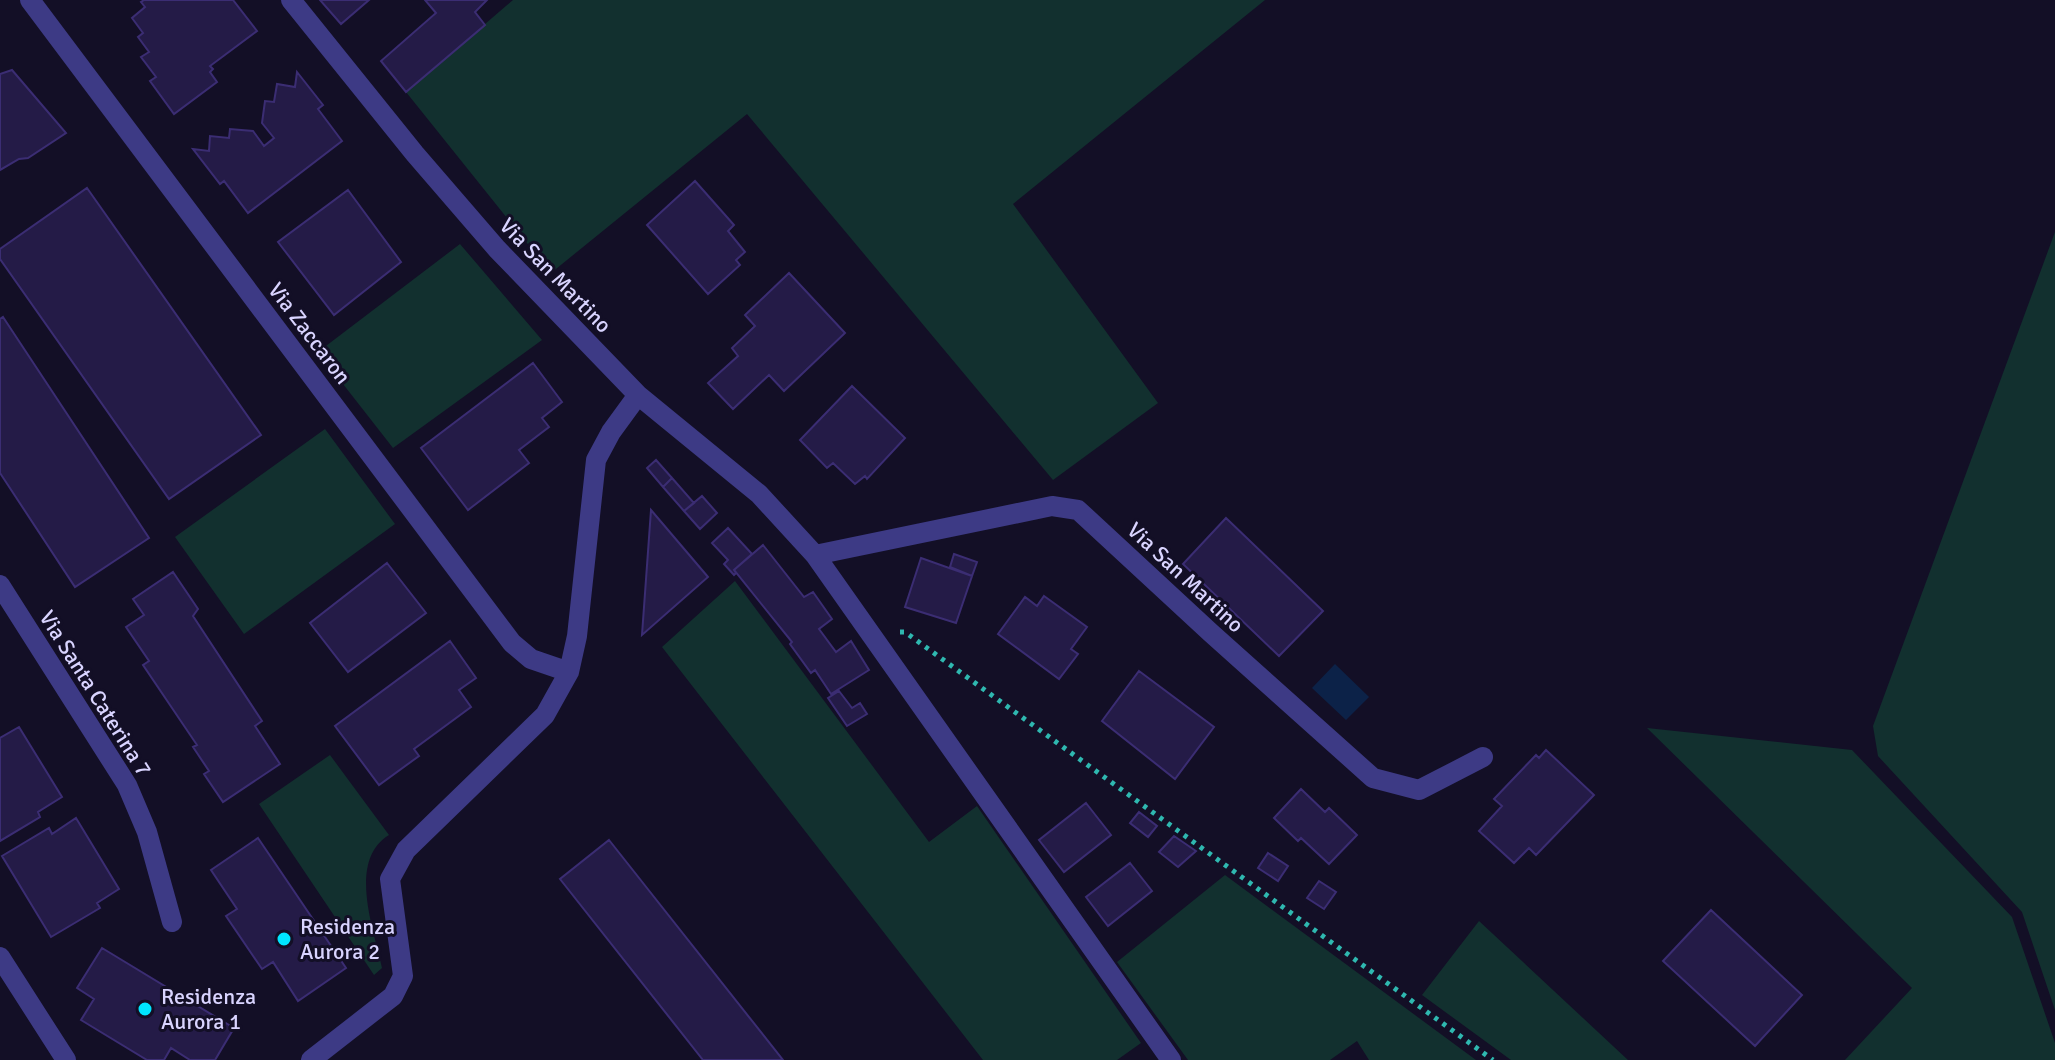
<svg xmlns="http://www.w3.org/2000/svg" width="2055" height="1060" font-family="Signika,sans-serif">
<rect width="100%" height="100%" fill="#130f26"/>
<!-- green -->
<path fill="#12302f" d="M 513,0 L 1265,0 L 1013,204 L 1158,403 L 1053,480 L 747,114 L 551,273 L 406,92 Z
M 2055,232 L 2055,1010 L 2022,912 L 1878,756 L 1873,726 Z
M 460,244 L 542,340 L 393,448 L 318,352 Z
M 325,429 L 395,524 L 244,634 L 175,537 Z
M 735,581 L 929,842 L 977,806 L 1141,1043 L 1117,1060 L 983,1060 L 662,647 Z
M 1647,728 L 1852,750 L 2012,917 L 2055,1043 L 2055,1060 L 1845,1060 L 1912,988 Z
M 330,755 L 389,835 C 347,861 374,929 382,968 L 374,975 L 259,804 Z
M 1225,875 L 1476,1060 L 1369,1060 L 1357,1041 L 1330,1060 L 1188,1060 L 1117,962 Z
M 1479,921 L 1628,1060 L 1511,1060 L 1422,995 Z"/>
<!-- water -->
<path fill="#0c2248" d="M 1335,664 L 1369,697 L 1346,720 L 1312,688 Z"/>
<!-- building -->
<path fill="#241b47" stroke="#3b2d73" stroke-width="2" d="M 144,0 L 233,0 L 257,31 L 210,66 L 213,69 L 210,72 L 217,82 L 174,114 L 150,81 L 156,77 L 141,57 L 149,52 L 138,37 L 143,33 L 132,18 L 145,7 L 141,2 Z
M 320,0 L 369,0 L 341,24 Z
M 425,0 L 487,0 L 475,12 L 485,25 L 406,92 L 381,61 L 436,13 Z
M 12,70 L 66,133 L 28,158 L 19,159 L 0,170 L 0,74 Z
M 297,72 L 323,105 L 318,109 L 342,141 L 248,213 L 224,181 L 220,184 L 193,149 L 209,151 L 210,136 L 229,138 L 230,129 L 253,131 L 264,146 L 274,138 L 262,123 L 265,101 L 274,102 L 277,84 L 295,87 Z
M 695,181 L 734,225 L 728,231 L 745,252 L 736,260 L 740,265 L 708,294 L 647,225 Z
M 87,188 L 261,435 L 169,499 L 0,259 L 0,249 Z
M 348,190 L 401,262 L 334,315 L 278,242 Z
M 789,273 L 845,333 L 784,391 L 769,375 L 733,409 L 708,383 L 738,356 L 732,348 L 755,326 L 745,315 Z
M 3,317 L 149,538 L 75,587 L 0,473 L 0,319 Z
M 533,363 L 562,402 L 542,418 L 549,427 L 519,450 L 529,463 L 468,510 L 421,448 Z
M 852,386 L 905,438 L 867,479 L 865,476 L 855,484 L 833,463 L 827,468 L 800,440 Z
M 656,460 L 672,478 L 663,487 L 647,468 Z
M 672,478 L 694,503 L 684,511 L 663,487 Z
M 702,496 L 717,513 L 700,529 L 684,511 Z
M 651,510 L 708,577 L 642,635 Z
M 1226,518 L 1323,611 L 1279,656 L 1183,564 Z
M 728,528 L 752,554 L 734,570 L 736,573 L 734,575 L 724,564 L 728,560 L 712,543 Z
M 763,545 L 804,597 L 813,592 L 832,619 L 819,629 L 836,652 L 851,641 L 869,670 L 831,694 L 815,670 L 811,673 L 790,644 L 792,642 L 734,570 Z
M 954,554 L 977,562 L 972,576 L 950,567 Z
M 921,558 L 972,576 L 956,623 L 905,607 Z
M 387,563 L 426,613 L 348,672 L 310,623 Z
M 173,572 L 198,609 L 193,616 L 262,721 L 255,726 L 280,764 L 223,802 L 204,774 L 209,771 L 193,747 L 197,745 L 143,665 L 149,661 L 126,627 L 144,615 L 133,599 Z
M 1044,596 L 1087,627 L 1071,649 L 1078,654 L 1059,679 L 998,634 L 1025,597 L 1037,606 Z
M 450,641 L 476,678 L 459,690 L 471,707 L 414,749 L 419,756 L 379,785 L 335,726 Z
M 1139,671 L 1214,727 L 1175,779 L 1102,721 Z
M 839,691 L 852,708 L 860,703 L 867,714 L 847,726 L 828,698 Z
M 19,727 L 62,797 L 38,812 L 40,817 L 0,841 L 0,738 Z
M 1546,750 L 1594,795 L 1536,855 L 1529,848 L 1514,863 L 1479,831 L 1502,806 L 1494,799 L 1536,755 L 1539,758 Z
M 1301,789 L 1325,812 L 1329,808 L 1357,835 L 1329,864 L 1301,838 L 1298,841 L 1274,818 Z
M 1086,803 L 1111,835 L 1064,872 L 1039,840 Z
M 1139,812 L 1157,826 L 1148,837 L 1130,823 Z
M 76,818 L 119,889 L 97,903 L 100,908 L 51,937 L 2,856 L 49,828 L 52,834 Z
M 1174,836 L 1196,851 L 1178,867 L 1159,852 Z
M 258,838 L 346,968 L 298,1001 L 273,962 L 262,969 L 226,916 L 237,909 L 211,870 Z
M 609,840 L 783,1060 L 703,1060 L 560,879 Z
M 1268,853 L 1288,866 L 1278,881 L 1258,868 Z
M 1130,863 L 1152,891 L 1108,926 L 1086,897 Z
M 1319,881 L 1336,892 L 1324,909 L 1307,898 Z
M 1711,910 L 1802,995 L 1755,1046 L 1663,961 Z
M 102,948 L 234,1028 L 215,1060 L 190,1060 L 171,1048 L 164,1060 L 147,1060 L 81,1020 L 94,999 L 77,988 Z"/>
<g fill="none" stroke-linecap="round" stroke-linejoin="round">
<!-- path -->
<path stroke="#2fb8b0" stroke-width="5" stroke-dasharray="4 6" stroke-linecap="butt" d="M 900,632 L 905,632 L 1493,1060"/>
<!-- minor -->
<path stroke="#3d3a85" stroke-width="20" d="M 30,0 L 512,643 L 531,659 L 569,672
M 291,0 L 415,154 L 497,249 L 638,395 L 759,494 L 815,555 L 1171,1060
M 815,555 L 1052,506 L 1078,510 L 1211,633 L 1373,778 L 1419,790 L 1483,757
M 0,585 L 127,785 L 147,832 L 172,922
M 0,957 L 66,1060
M 311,1060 L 393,996 L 403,976 L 390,879 L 406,850 L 545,715 L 569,672 L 577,636 L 596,460 L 611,432 L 638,395"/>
</g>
<!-- markers -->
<g fill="#00e5ff" stroke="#130f26" stroke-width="3">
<circle cx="284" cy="939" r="8"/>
<circle cx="145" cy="1009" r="8"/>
</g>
<g text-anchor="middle" stroke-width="6" stroke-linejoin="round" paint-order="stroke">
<!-- street labels -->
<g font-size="22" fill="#d9d4ff" stroke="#130f26">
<text transform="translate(556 275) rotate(46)" y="8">Via San Martino</text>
<text transform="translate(310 333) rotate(53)" y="8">Via Zaccaron</text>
<text transform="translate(1186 577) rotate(43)" y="8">Via San Martino</text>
<text transform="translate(96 693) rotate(58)" y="8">Via Santa Caterina 7</text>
</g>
<!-- poi labels -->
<g font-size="22" fill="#d9d4ff" stroke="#130f26" text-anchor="start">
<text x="300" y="934">Residenza<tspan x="300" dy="25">Aurora 2</tspan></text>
<text x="161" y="1004">Residenza<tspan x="161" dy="25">Aurora 1</tspan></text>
</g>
</g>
</svg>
